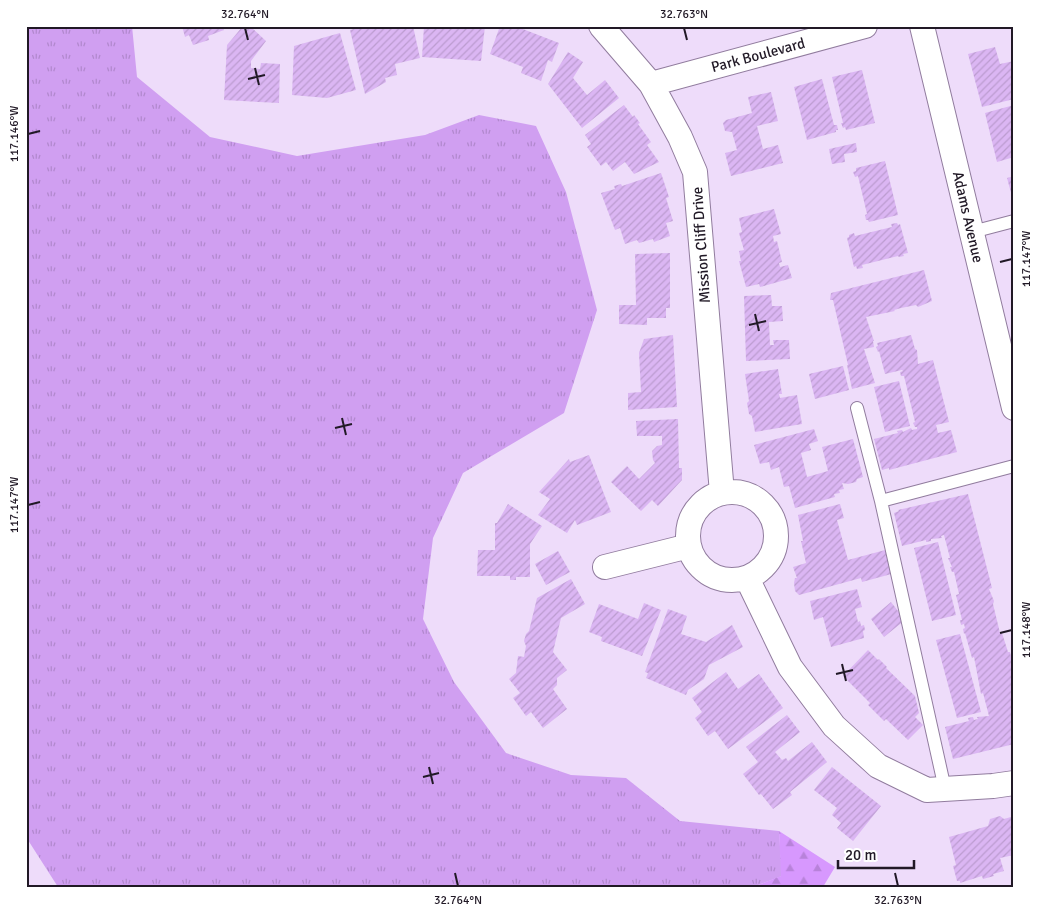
<svg xmlns="http://www.w3.org/2000/svg" width="1040" height="913" font-family="Signika,sans-serif">
<defs>
<pattern id="grass-tufts" width="24" height="20" patternUnits="userSpaceOnUse" patternTransform="scale(1.25)"><rect width="24" height="20" fill="#d09ff1"/><path d="M3 7l-1-3M5 7V3M7 7l1-3M15 17l-1-3M17 17v-4M19 17l1-3" fill="none" stroke="#b288ce"/></pattern>
<pattern id="forest-firs" width="22" height="20" patternUnits="userSpaceOnUse" patternTransform="scale(1.25)"><rect width="22" height="20" fill="#d798fe"/><path d="M5 1l3.5 6h-7zM16 11l3.5 6h-7z" fill="#b882da"/></pattern>
<pattern id="building-hatch" width="6" height="6" patternUnits="userSpaceOnUse" patternTransform="scale(1.25)"><rect width="6" height="6" fill="#dbb6f3"/><path d="M-1 1l2-2M0 6l6-6M5 7l2-2" fill="none" stroke="#bc9cd0"/></pattern>
</defs>
<rect width="100%" height="100%" fill="#eedcfa"/>
<!-- grass -->
<path fill="url(#grass-tufts)" d="M 26,26 L 132,26 L 137,77 L 210,137 L 297,156 L 425,135 L 479,115 L 536,126 L 566,192 L 597,310 L 564,413 L 463,473 L 433,538 L 423,619 L 454,682 L 506,753 L 571,775 L 626,778 L 680,821 L 779,831 L 782,876 L 753,887 L 58,887 L 26,837 Z"/>
<!-- forest -->
<path fill="url(#forest-firs)" d="M 779,831 L 835,867 L 823,887 L 753,887 L 781,876 Z"/>
<!-- building -->
<path fill="url(#building-hatch)" d="M 182,26 L 223,26 L 224,30 L 208,36 L 209,40 L 193,45 L 189,35 L 185,37 Z
M 243,26 L 250,26 L 266,41 L 251,61 L 251,68 L 260,69 L 261,63 L 280,64 L 279,103 L 224,100 L 227,45 Z
M 365,26 L 413,26 L 420,58 L 395,64 L 397,75 L 385,78 L 386,82 L 365,94 L 350,30 Z
M 424,26 L 485,26 L 481,61 L 422,57 Z
M 500,26 L 515,26 L 559,43 L 552,62 L 548,60 L 541,81 L 521,73 L 523,67 L 490,54 Z
M 340,33 L 356,90 L 327,98 L 292,95 L 294,46 Z
M 995,47 L 1000,64 L 1014,61 L 1014,99 L 982,107 L 968,54 Z
M 568,52 L 583,62 L 573,78 L 587,95 L 605,80 L 619,98 L 582,128 L 548,84 Z
M 862,70 L 875,123 L 846,130 L 845,127 L 843,128 L 841,123 L 843,123 L 832,77 Z
M 822,79 L 834,125 L 837,125 L 838,130 L 836,130 L 836,132 L 807,140 L 794,87 Z
M 771,92 L 778,121 L 757,126 L 763,149 L 778,145 L 783,163 L 731,176 L 725,153 L 737,150 L 732,132 L 725,131 L 723,123 L 726,120 L 752,113 L 748,97 Z
M 624,105 L 633,117 L 634,115 L 640,123 L 638,124 L 651,142 L 647,145 L 659,162 L 634,174 L 625,162 L 613,171 L 606,162 L 601,166 L 587,147 L 591,144 L 585,135 Z
M 1014,105 L 1014,157 L 997,162 L 985,113 Z
M 856,143 L 857,152 L 844,154 L 845,162 L 832,164 L 829,149 Z
M 885,161 L 898,215 L 869,222 L 868,220 L 866,220 L 865,215 L 867,214 L 858,176 L 855,177 L 853,172 L 856,171 L 856,168 Z
M 661,173 L 669,197 L 666,198 L 673,221 L 666,223 L 670,236 L 654,242 L 653,239 L 639,243 L 637,240 L 625,244 L 620,228 L 615,230 L 601,193 L 615,189 L 614,186 L 621,184 L 622,186 Z
M 1014,176 L 1014,200 L 1013,200 L 1007,178 Z
M 774,209 L 781,234 L 773,236 L 774,242 L 777,241 L 782,262 L 779,263 L 780,267 L 788,265 L 792,278 L 760,287 L 759,284 L 746,287 L 739,261 L 741,261 L 739,251 L 744,250 L 739,233 L 742,232 L 739,218 Z
M 897,223 L 898,225 L 900,224 L 908,253 L 903,254 L 904,256 L 899,257 L 898,256 L 862,265 L 863,268 L 857,269 L 856,266 L 854,267 L 847,238 L 849,237 L 849,235 L 854,233 L 855,236 L 892,227 L 891,224 Z
M 670,253 L 670,308 L 666,308 L 666,318 L 647,318 L 647,325 L 619,324 L 619,305 L 636,305 L 635,254 Z
M 924,270 L 932,301 L 918,307 L 916,305 L 901,308 L 894,310 L 895,311 L 866,317 L 874,341 L 873,341 L 874,347 L 864,349 L 875,383 L 852,389 L 847,365 L 848,365 L 833,300 L 830,300 L 831,293 Z
M 771,295 L 772,306 L 782,306 L 783,321 L 769,322 L 770,345 L 774,345 L 773,340 L 789,340 L 790,359 L 746,361 L 744,296 Z
M 673,335 L 677,407 L 628,410 L 628,393 L 641,392 L 639,353 L 644,339 Z
M 911,335 L 915,349 L 917,350 L 918,364 L 933,360 L 949,422 L 936,425 L 938,433 L 951,430 L 957,452 L 889,470 L 889,468 L 882,470 L 874,439 L 898,433 L 897,431 L 902,430 L 903,432 L 911,428 L 912,430 L 917,429 L 917,427 L 915,427 L 913,423 L 915,422 L 904,376 L 901,376 L 900,372 L 903,371 L 902,370 L 885,374 L 879,351 L 878,352 L 876,347 L 878,346 L 877,343 Z
M 843,366 L 849,390 L 815,399 L 809,374 Z
M 778,369 L 782,394 L 779,394 L 780,398 L 797,395 L 802,424 L 755,432 L 752,416 L 749,414 L 747,403 L 749,401 L 745,374 Z
M 899,381 L 910,426 L 885,432 L 874,387 Z
M 678,419 L 679,468 L 682,468 L 682,480 L 658,506 L 652,500 L 641,511 L 611,482 L 627,466 L 639,479 L 655,463 L 653,460 L 652,451 L 657,446 L 662,445 L 662,436 L 637,436 L 636,421 Z
M 814,429 L 818,441 L 809,444 L 811,450 L 801,453 L 807,477 L 828,471 L 822,447 L 853,439 L 863,477 L 857,479 L 856,482 L 848,484 L 842,483 L 844,489 L 839,490 L 840,493 L 834,494 L 835,497 L 795,508 L 789,486 L 784,487 L 779,467 L 771,470 L 769,462 L 760,464 L 754,445 Z
M 589,455 L 611,512 L 577,525 L 575,520 L 567,533 L 538,515 L 550,499 L 539,492 L 569,459 L 570,462 Z
M 968,494 L 992,588 L 989,589 L 994,601 L 993,604 L 1000,633 L 1002,633 L 1008,652 L 1010,652 L 1014,671 L 1014,744 L 953,759 L 945,727 L 969,721 L 968,718 L 973,717 L 974,720 L 978,719 L 977,717 L 989,716 L 983,693 L 981,694 L 974,657 L 972,658 L 965,633 L 964,634 L 963,629 L 965,628 L 964,624 L 961,625 L 960,620 L 962,620 L 956,595 L 959,594 L 954,572 L 952,572 L 950,567 L 952,567 L 948,558 L 950,558 L 944,535 L 941,536 L 942,538 L 931,539 L 931,541 L 926,542 L 926,540 L 902,546 L 894,513 L 899,511 L 898,510 Z
M 508,504 L 542,526 L 530,544 L 530,577 L 516,577 L 516,580 L 510,580 L 510,576 L 477,576 L 478,550 L 495,550 L 495,523 L 497,523 Z
M 840,504 L 844,518 L 837,520 L 848,560 L 889,549 L 895,573 L 862,582 L 861,578 L 799,595 L 795,591 L 794,583 L 795,578 L 797,578 L 793,567 L 806,563 L 801,541 L 803,541 L 798,515 Z
M 938,542 L 956,615 L 932,621 L 914,548 Z
M 558,551 L 570,572 L 546,585 L 535,564 Z
M 571,579 L 585,604 L 561,618 L 553,652 L 567,670 L 557,678 L 557,685 L 553,689 L 567,709 L 543,728 L 531,712 L 526,716 L 513,698 L 520,693 L 509,679 L 516,673 L 518,656 L 524,657 L 526,646 L 524,641 L 526,634 L 529,631 L 537,598 Z
M 857,589 L 862,607 L 855,609 L 858,622 L 860,621 L 861,626 L 864,625 L 865,630 L 863,631 L 864,638 L 831,647 L 823,617 L 814,620 L 810,601 Z
M 891,602 L 905,620 L 884,637 L 871,619 Z
M 644,603 L 661,610 L 642,656 L 601,641 L 602,637 L 589,632 L 599,604 L 638,619 Z
M 668,609 L 687,616 L 681,634 L 706,642 L 732,625 L 743,647 L 709,665 L 704,679 L 688,690 L 686,695 L 646,678 L 648,673 L 645,672 Z
M 960,634 L 981,712 L 957,718 L 936,640 Z
M 868,650 L 878,660 L 879,659 L 887,667 L 886,668 L 915,696 L 919,713 L 915,717 L 923,725 L 908,740 L 886,719 L 884,721 L 868,705 L 870,703 L 843,676 Z
M 726,672 L 738,689 L 759,674 L 783,708 L 728,749 L 715,731 L 708,736 L 695,718 L 702,712 L 692,698 Z
M 787,715 L 800,732 L 775,752 L 782,760 L 786,758 L 788,761 L 812,742 L 827,762 L 790,792 L 792,795 L 773,809 L 761,794 L 759,795 L 743,774 L 758,762 L 746,747 Z
M 832,767 L 881,806 L 853,841 L 837,828 L 841,823 L 832,815 L 837,808 L 814,790 Z
M 1000,816 L 1004,819 L 1014,816 L 1014,855 L 1000,858 L 1004,871 L 993,874 L 994,876 L 983,879 L 982,876 L 960,883 L 960,881 L 957,881 L 953,866 L 956,865 L 949,837 L 988,826 L 990,819 Z"/>
<g fill="none" stroke-linecap="round" stroke-linejoin="round">
<defs>
<path id="lane" d="M 972,232 L 1014,221
M 857,408 L 881,501 L 945,789
M 881,501 L 1014,466"/>
<path id="street" d="M 601,26 L 651,84 L 680,137 L 695,172 L 722,493
M 922,26 L 1014,408
M 651,84 L 865,26
M688 536a44 44 0 1 1 88 0a44 44 0 1 1-88 0Z
M 605,567 L 689,546
M 747,578 L 790,667 L 834,726 L 878,766 L 927,790 L 993,786 L 1014,783"/>
</defs>
<!-- lane casing -->
<use href="#lane" stroke="#917c9e" stroke-width="14"/>
<!-- street casing -->
<use href="#street" stroke="#917c9e" stroke-width="26"/>
<!-- lane -->
<use href="#lane" stroke="#fff" stroke-width="12"/>
<!-- street -->
<use href="#street" stroke="#fff" stroke-width="24"/>
</g>
<!-- ticks -->
<path fill="none" stroke="#211926" stroke-width="2" d="M 245,28 L 248,40M 684,28 L 687,40M 255,68 L 259,85M 248,79 L 265,75M 28,134 L 40,131M 1000,262 L 1012,259M 755,314 L 759,331M 749,325 L 766,321M 342,418 L 346,435M 335,428 L 352,424M 28,505 L 40,502M 1000,633 L 1012,630M 842,664 L 846,681M 836,674 L 853,670M 429,767 L 433,784M 423,777 L 439,773M 455,873 L 458,886M 895,873 L 898,886"/>
<g text-anchor="middle" stroke-width="4.5" stroke-linejoin="round" paint-order="stroke">
<!-- street labels -->
<g font-size="15" fill="#211926" stroke="#fff">
<text transform="translate(758 55) rotate(-15)" y="5">Park Boulevard</text>
<text transform="translate(968 217) rotate(77)" y="5">Adams Avenue</text>
<text transform="translate(701 245) rotate(-94)" y="5">Mission Cliff Drive</text>
</g>
</g>
<!-- border -->
<rect width="1040" height="913" fill="none" stroke="#ffffff" stroke-width="55"/>
<!-- scale -->
<path d="M838 860v8h76v-8" fill="none" stroke="#211926" stroke-width="2.5"/>
<text x="845" y="860" font-size="15" fill="#211926" stroke="#ffffff" stroke-width="4" paint-order="stroke">20 m</text>
<rect x="28" y="28" width="984" height="858" fill="none" stroke="#211926" stroke-width="2"/>
<g font-size="12" text-anchor="middle" fill="#211926">
<text x="245" y="18">32.764°N</text>
<text x="684" y="18">32.763°N</text>
<text transform="translate(14 134) rotate(-90)" y="4">117.146°W</text>
<text transform="translate(1026 259) rotate(-90)" y="4">117.147°W</text>
<text transform="translate(14 505) rotate(-90)" y="4">117.147°W</text>
<text transform="translate(1026 630) rotate(-90)" y="4">117.148°W</text>
<text x="458" y="904">32.764°N</text>
<text x="898" y="904">32.763°N</text>
</g>
</svg>
